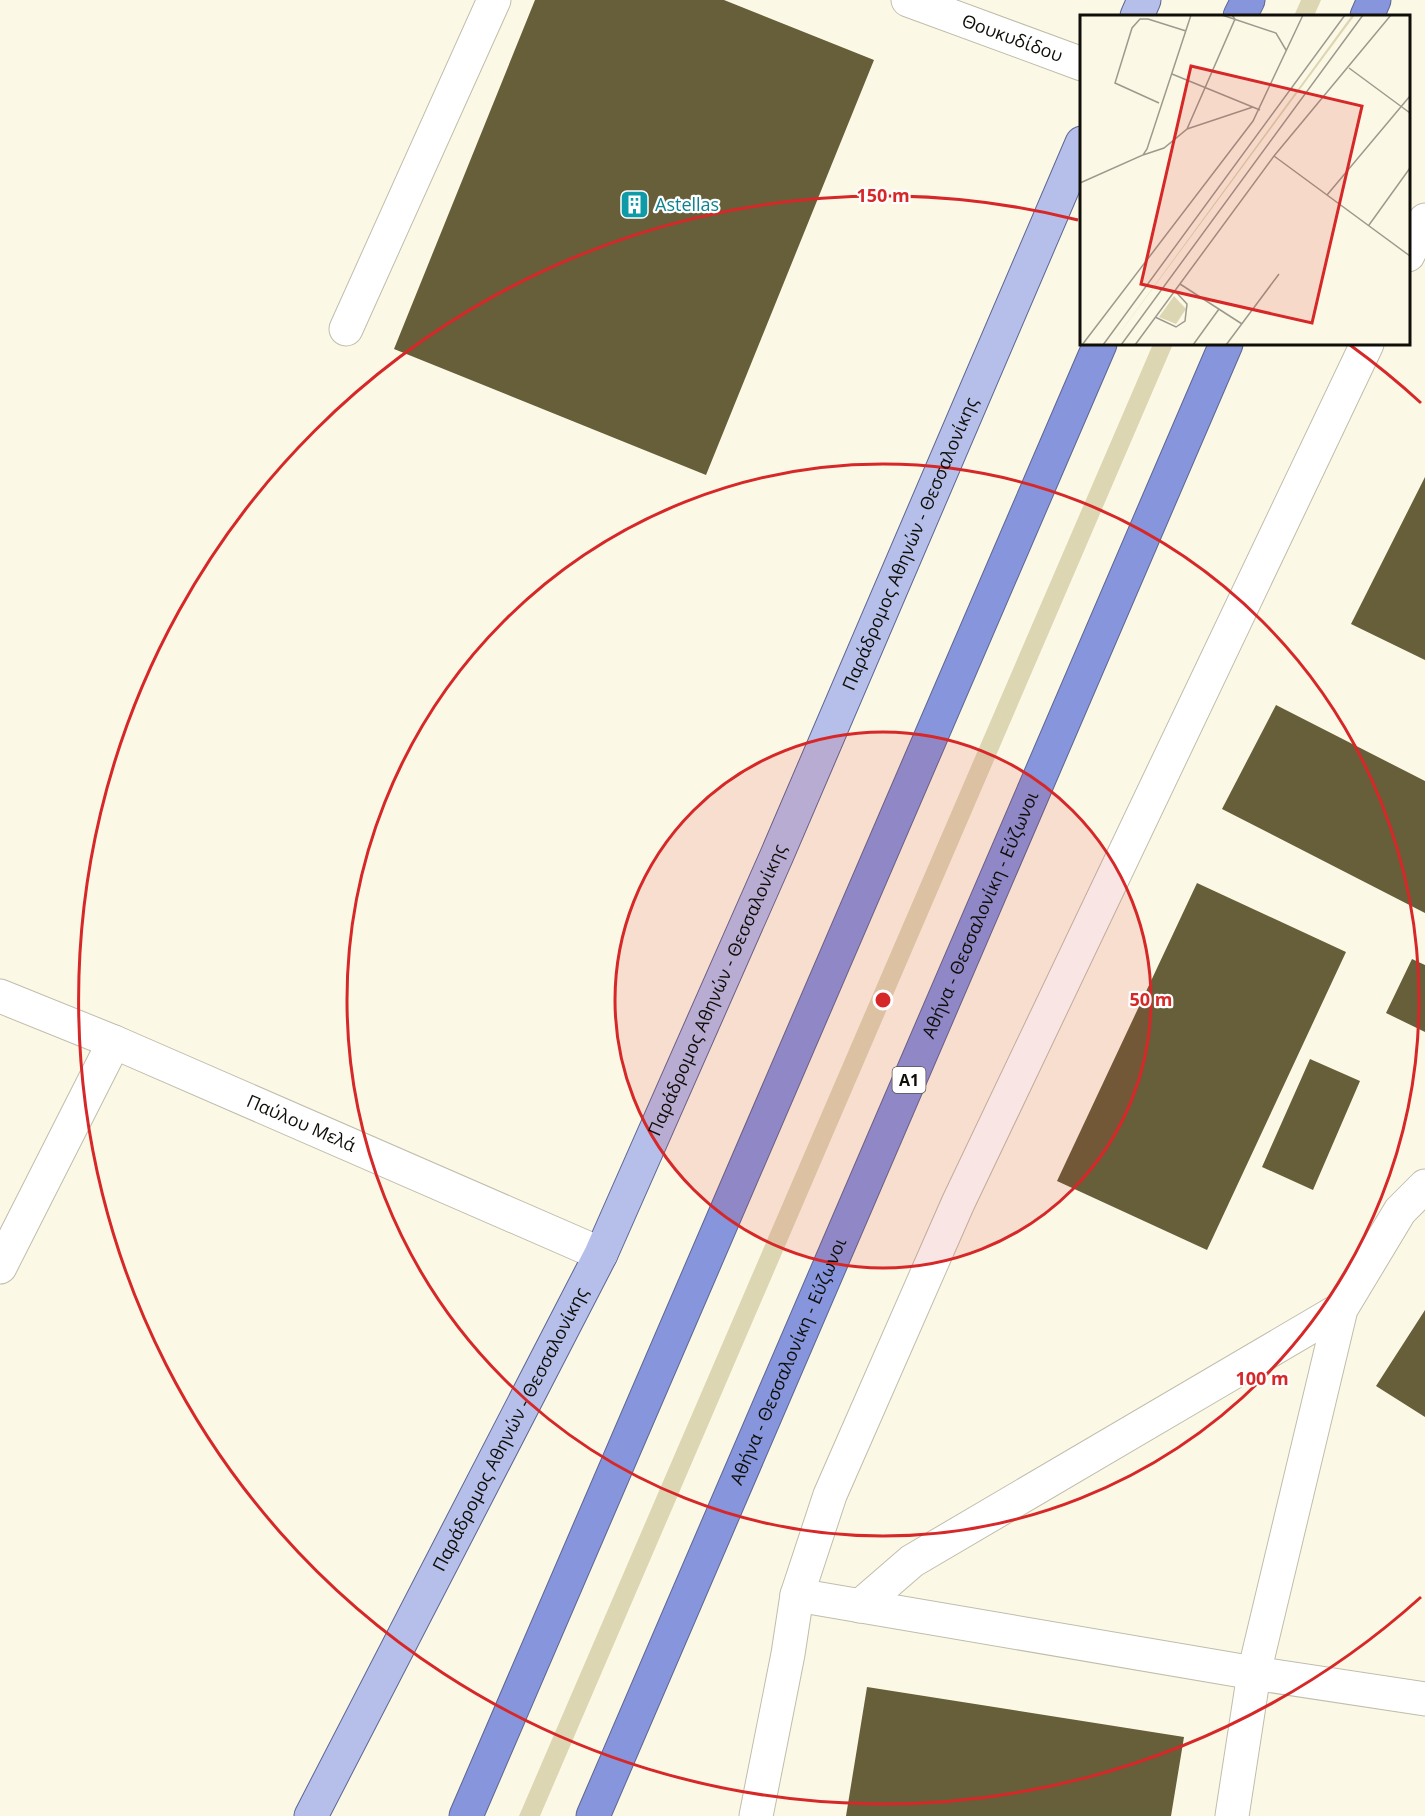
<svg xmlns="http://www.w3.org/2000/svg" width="1425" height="1816" font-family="'Open Sans',sans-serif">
<rect width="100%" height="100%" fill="#fcf8e6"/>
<!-- green -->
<path fill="#ddd6b3" d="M 1301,0 L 1321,0 L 1314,16 L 1294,16 Z
M 1153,344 L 1173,344 L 540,1816 L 519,1816 Z"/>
<!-- building -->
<path fill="#665f39" d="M 535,0 L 724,0 L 874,60 L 706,475 L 394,349 Z
M 1425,477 L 1425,660 L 1351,624 Z
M 1276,705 L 1425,781 L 1425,913 L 1222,809 Z
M 1197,883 L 1346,952 L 1207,1250 L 1057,1181 Z
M 1412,959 L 1425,965 L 1425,1032 L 1386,1013 Z
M 1310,1059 L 1360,1081 L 1313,1190 L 1262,1167 Z
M 1425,1310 L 1425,1417 L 1376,1386 Z
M 867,1687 L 1184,1737 L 1171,1816 L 846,1816 Z"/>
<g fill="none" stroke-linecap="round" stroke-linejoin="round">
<defs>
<g id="minor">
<path id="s1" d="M 908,0 L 1082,64"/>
<path d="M 1408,255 L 1425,220"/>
<path d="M 346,329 L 494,0"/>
<path id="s2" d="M 0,996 L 114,1042 L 601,1254"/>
<path d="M 0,1267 L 114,1042"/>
<path d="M 797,1595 L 1254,1673 L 1425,1699"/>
<path d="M 860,1606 L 912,1561 L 1341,1309"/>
<path d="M 756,1816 L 788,1654 L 797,1595 L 830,1495 L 958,1203 L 1367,344"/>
<path d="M 1232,1816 L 1254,1673 L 1341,1309 L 1400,1211 L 1425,1186"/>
</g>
<g id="major">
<path d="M 1137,16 L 1144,0"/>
<path id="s3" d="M 311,1816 L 601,1254 L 777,855 L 1082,143"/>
</g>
<g id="highway">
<path d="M 1240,16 L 1248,0"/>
<path d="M 1367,16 L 1374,0"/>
<path d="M 466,1816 L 1100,344"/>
<path id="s4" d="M 593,1816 L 1226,344"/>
</g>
</defs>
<!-- minor casing -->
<use href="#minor" stroke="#c0bdac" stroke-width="35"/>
<!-- major casing -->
<use href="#major" stroke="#5c6692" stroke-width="35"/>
<!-- highway casing -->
<use href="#highway" stroke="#5c6692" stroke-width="35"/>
<!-- minor -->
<use href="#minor" stroke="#fff" stroke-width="33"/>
<!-- major -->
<use href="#major" stroke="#b6bfea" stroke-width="33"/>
<!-- highway -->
<use href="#highway" stroke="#8695dc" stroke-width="33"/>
</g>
<!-- distance rings -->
<circle cx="883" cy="1000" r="268" fill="#d62828" fill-opacity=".12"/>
<g fill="none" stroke="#d62828" stroke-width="3">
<circle cx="883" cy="1000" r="268"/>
<circle cx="883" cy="1000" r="536"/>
<path d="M1421 1597A804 804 0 1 1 1078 220M1350 345A804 804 0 0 1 1421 403"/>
</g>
<!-- icons -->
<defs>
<symbol id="building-square" viewBox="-11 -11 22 22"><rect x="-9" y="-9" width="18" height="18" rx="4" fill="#0f9aa8" stroke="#fff"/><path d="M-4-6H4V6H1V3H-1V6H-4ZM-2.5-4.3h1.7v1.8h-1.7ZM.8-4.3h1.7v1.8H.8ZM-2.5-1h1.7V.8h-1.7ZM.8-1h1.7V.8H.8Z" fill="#fff"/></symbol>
</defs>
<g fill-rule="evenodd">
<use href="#building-square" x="618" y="188" width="33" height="33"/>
</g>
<g text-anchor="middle" stroke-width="4.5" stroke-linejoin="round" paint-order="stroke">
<!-- shield labels -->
<rect fill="#fff" stroke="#575652" stroke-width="1.5" x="892.5" y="1067" width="33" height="26" rx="4.5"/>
<g font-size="16" font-weight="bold" fill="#0f0e08">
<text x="909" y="1086">Α1</text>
</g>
<!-- street labels -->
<g font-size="18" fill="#0f0e08" stroke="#fff">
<text dy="6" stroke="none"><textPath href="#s1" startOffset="111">Θουκυδίδου</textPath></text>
<text dy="6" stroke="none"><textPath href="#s3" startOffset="1407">Παράδρομος Αθηνών - Θεσσαλονίκης</textPath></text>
<text dy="6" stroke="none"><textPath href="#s4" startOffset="981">Αθήνα - Θεσσαλονίκη - Εύζωνοι</textPath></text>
<text dy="6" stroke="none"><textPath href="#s3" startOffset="921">Παράδρομος Αθηνών - Θεσσαλονίκης</textPath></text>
<text dy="6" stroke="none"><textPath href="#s2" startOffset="327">Παύλου Μελά</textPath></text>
<text dy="6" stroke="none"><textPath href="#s4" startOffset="495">Αθήνα - Θεσσαλονίκη - Εύζωνοι</textPath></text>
<text dy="6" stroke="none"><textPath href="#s3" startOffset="435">Παράδρομος Αθηνών - Θεσσαλονίκης</textPath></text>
</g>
<!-- culture labels -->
<g font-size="18" fill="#0d838f" stroke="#fff" text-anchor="start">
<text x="655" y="211">Astellas</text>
</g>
</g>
<!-- overview -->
<g transform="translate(1080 15)">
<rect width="330" height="330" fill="#fcf8e6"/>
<path d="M 272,0 L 275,0 L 31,330 ZM 94,281 L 106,294 L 96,309 L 79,302 Z" fill="#ddd6b3"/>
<path fill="none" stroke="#9d9a8d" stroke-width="1.5" d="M 142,0 L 196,18 L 206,35M 269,53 L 330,98M 92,59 L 180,95M 79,88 L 35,68 L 52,13 L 60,4 L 68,4 L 106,16M 107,114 L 173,92M 63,140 L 84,133 L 107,114 L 155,4 L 152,0M 194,141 L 330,241M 0,168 L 63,140 L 67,134 L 111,0M 247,180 L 330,81M 289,210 L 330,153M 100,269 L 162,309M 75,302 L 96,312 L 105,306 L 107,289 L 95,276M 2,330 L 173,106 L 223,0M 23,330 L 265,0M 41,330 L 283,0M 55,330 L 194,141 L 311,0M 113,330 L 139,294M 146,330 L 199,259"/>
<path fill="#d62828" fill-opacity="0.15" stroke="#d62828" stroke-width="3" d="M 111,51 L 282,91 L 232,308 L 61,269 Z"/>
<rect width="330" height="330" fill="none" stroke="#0f0e08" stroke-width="3"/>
</g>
<circle cx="883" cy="1000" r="9" fill="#d62828" stroke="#fff" stroke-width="3"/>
<g font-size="18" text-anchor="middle" font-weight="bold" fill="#d62828" stroke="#fff" stroke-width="4.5" stroke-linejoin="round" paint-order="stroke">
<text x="883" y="202">150 m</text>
<text x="1151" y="1006">50 m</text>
<text x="1262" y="1385">100 m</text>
</g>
</svg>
